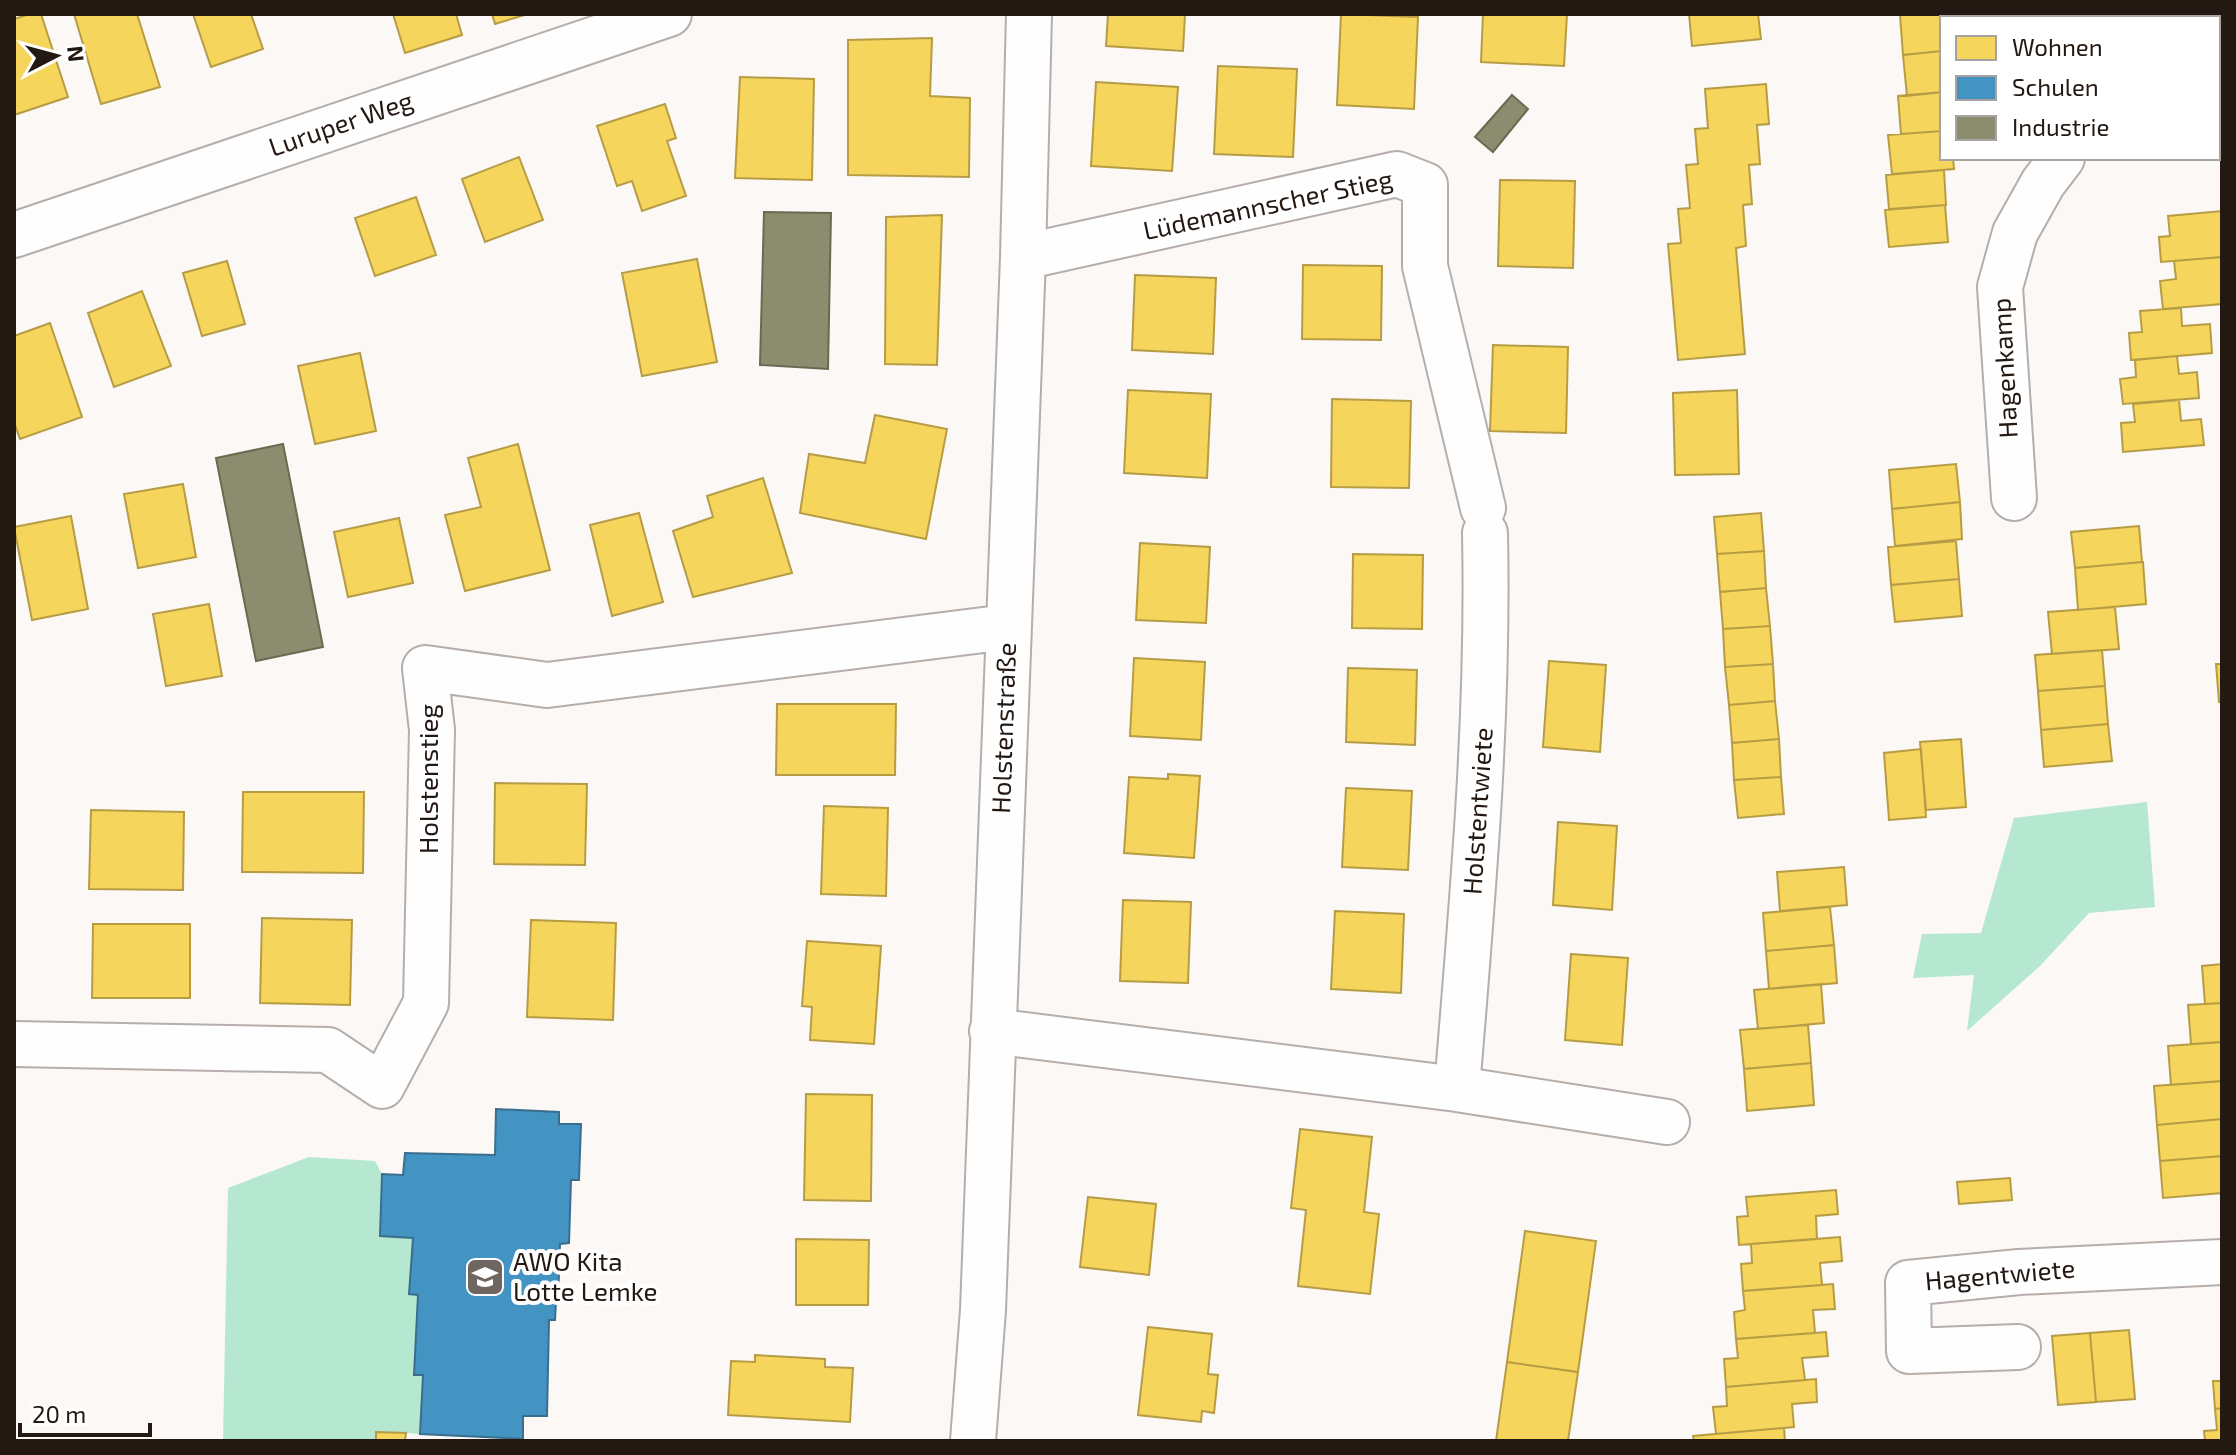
<svg xmlns="http://www.w3.org/2000/svg" width="2236" height="1455" font-family="'Exo 2',sans-serif">
<rect width="100%" height="100%" fill="#fbf8f5"/>
<!-- green -->
<path fill="#b6e8d1" d="M 2147,802 L 2155,907 L 2089,913 L 2040,966 L 1967,1031 L 1974,975 L 1913,978 L 1922,934 L 1981,933 L 2014,818 Z
M 309,1157 L 375,1161 L 382,1174 L 380,1236 L 413,1238 L 409,1294 L 418,1295 L 414,1374 L 423,1375 L 420,1434 L 406,1433 L 405,1441 L 223,1441 L 228,1188 Z"/>
<!-- homes -->
<path fill="#f6d55c" stroke="#b79c46" stroke-width="2" d="M 30,14 L 41,14 L 68,97 L 14,115 L 14,19 Z
M 74,14 L 137,14 L 160,87 L 101,104 Z
M 193,14 L 251,14 L 263,49 L 211,67 Z
M 393,14 L 456,14 L 462,35 L 405,53 Z
M 492,14 L 528,14 L 495,24 Z
M 1108,14 L 1185,14 L 1183,51 L 1106,46 Z
M 1341,14 L 1418,17 L 1414,109 L 1337,105 Z
M 1483,14 L 1567,14 L 1564,66 L 1481,62 Z
M 1689,14 L 1758,14 L 1761,39 L 1692,46 Z
M 1916,14 L 1961,14 L 1962,18 L 1942,18 L 1942,51 L 1903,55 L 1900,15 Z
M 2175,14 L 2222,14 L 2222,42 L 2218,43 L 2218,18 L 2176,18 Z
M 932,38 L 930,96 L 970,98 L 969,177 L 848,175 L 848,40 Z
M 1942,51 L 1942,92 L 1907,96 L 1903,55 Z
M 1218,66 L 1297,69 L 1293,157 L 1214,154 Z
M 740,77 L 814,79 L 812,180 L 735,178 Z
M 1096,82 L 1178,87 L 1172,171 L 1091,166 Z
M 1766,84 L 1769,124 L 1757,125 L 1760,164 L 1749,165 L 1752,204 L 1743,205 L 1746,246 L 1736,248 L 1745,354 L 1678,360 L 1668,244 L 1681,243 L 1678,209 L 1690,208 L 1686,165 L 1698,164 L 1695,129 L 1708,128 L 1705,89 Z
M 1942,92 L 1942,131 L 1901,134 L 1898,96 Z
M 665,104 L 676,138 L 667,141 L 686,196 L 642,211 L 632,181 L 617,186 L 597,126 Z
M 1942,131 L 1942,158 L 1953,158 L 1954,169 L 1892,174 L 1888,135 Z
M 519,157 L 543,220 L 485,242 L 462,179 Z
M 1944,170 L 1946,205 L 1889,209 L 1886,175 Z
M 1500,180 L 1575,181 L 1573,268 L 1498,266 Z
M 416,197 L 436,255 L 375,276 L 355,218 Z
M 1945,205 L 1948,242 L 1889,247 L 1885,210 Z
M 2222,211 L 2222,257 L 2161,262 L 2159,237 L 2170,236 L 2168,216 Z
M 942,215 L 937,365 L 885,364 L 886,217 Z
M 2222,257 L 2222,304 L 2163,309 L 2160,281 L 2176,279 L 2174,261 Z
M 697,259 L 717,362 L 642,376 L 622,273 Z
M 227,261 L 245,324 L 202,336 L 183,273 Z
M 1303,265 L 1382,266 L 1381,340 L 1302,339 Z
M 1135,275 L 1216,278 L 1213,354 L 1132,350 Z
M 142,291 L 171,366 L 114,387 L 88,313 Z
M 2181,308 L 2182,326 L 2210,324 L 2212,353 L 2131,360 L 2129,333 L 2142,332 L 2140,311 Z
M 50,323 L 82,417 L 20,439 L 14,422 L 14,336 Z
M 1493,345 L 1568,347 L 1566,433 L 1490,431 Z
M 360,353 L 376,431 L 315,444 L 298,366 Z
M 2177,356 L 2179,374 L 2197,372 L 2199,398 L 2123,404 L 2120,379 L 2136,377 L 2135,360 Z
M 1128,390 L 1211,394 L 1207,478 L 1124,473 Z
M 1737,390 L 1739,474 L 1675,475 L 1673,393 Z
M 1332,399 L 1411,401 L 1409,488 L 1331,487 Z
M 2179,400 L 2181,421 L 2201,419 L 2204,445 L 2123,452 L 2121,423 L 2135,422 L 2133,404 Z
M 875,415 L 947,429 L 926,539 L 800,513 L 809,454 L 865,463 Z
M 518,444 L 550,570 L 465,591 L 445,515 L 481,507 L 468,458 Z
M 1956,464 L 1960,502 L 1892,509 L 1889,470 Z
M 763,478 L 792,573 L 693,597 L 673,531 L 713,517 L 707,496 Z
M 183,484 L 196,557 L 138,568 L 124,494 Z
M 1960,502 L 1962,539 L 1895,546 L 1892,509 Z
M 639,513 L 663,602 L 612,616 L 590,525 Z
M 1761,513 L 1764,551 L 1717,554 L 1714,517 Z
M 71,516 L 88,609 L 32,620 L 14,527 Z
M 399,518 L 413,583 L 348,597 L 334,532 Z
M 2139,526 L 2142,562 L 2075,568 L 2071,532 Z
M 1956,541 L 1959,579 L 1891,585 L 1888,547 Z
M 1140,543 L 1210,547 L 1206,623 L 1136,620 Z
M 1764,551 L 1766,588 L 1720,592 L 1717,554 Z
M 1353,554 L 1423,555 L 1422,629 L 1352,628 Z
M 2143,562 L 2146,604 L 2078,610 L 2075,568 Z
M 1959,579 L 1962,616 L 1895,622 L 1891,585 Z
M 1766,588 L 1770,626 L 1723,629 L 1720,592 Z
M 209,604 L 222,676 L 166,686 L 153,614 Z
M 2115,607 L 2119,649 L 2052,654 L 2048,612 Z
M 1770,626 L 1773,664 L 1725,667 L 1723,629 Z
M 2102,650 L 2105,686 L 2038,691 L 2035,655 Z
M 1134,658 L 1205,662 L 1201,740 L 1130,736 Z
M 1549,661 L 1606,665 L 1600,752 L 1543,747 Z
M 1773,664 L 1775,701 L 1729,705 L 1725,667 Z
M 2216,664 L 2222,664 L 2222,702 L 2219,702 Z
M 1348,668 L 1417,670 L 1415,745 L 1346,742 Z
M 2105,686 L 2108,724 L 2041,730 L 2038,691 Z
M 1775,701 L 1779,739 L 1732,743 L 1729,705 Z
M 777,704 L 896,704 L 895,775 L 776,775 Z
M 2108,724 L 2112,761 L 2044,767 L 2041,730 Z
M 1779,739 L 1781,777 L 1734,780 L 1732,743 Z
M 1961,739 L 1966,807 L 1926,810 L 1920,742 Z
M 1921,749 L 1926,817 L 1889,820 L 1884,753 Z
M 1168,774 L 1200,776 L 1194,858 L 1124,853 L 1129,777 L 1168,779 Z
M 1781,777 L 1784,814 L 1738,818 L 1734,780 Z
M 495,783 L 587,784 L 585,865 L 494,864 Z
M 1346,788 L 1412,791 L 1408,870 L 1342,867 Z
M 243,792 L 364,792 L 363,873 L 242,872 Z
M 824,806 L 888,808 L 886,896 L 821,894 Z
M 91,810 L 184,812 L 183,890 L 89,889 Z
M 1558,822 L 1617,826 L 1612,910 L 1553,905 Z
M 1844,867 L 1847,905 L 1780,911 L 1777,872 Z
M 1123,900 L 1191,902 L 1188,983 L 1120,981 Z
M 1830,907 L 1834,945 L 1766,951 L 1763,913 Z
M 1335,911 L 1404,914 L 1401,993 L 1331,989 Z
M 262,918 L 352,920 L 350,1005 L 260,1003 Z
M 531,920 L 616,923 L 613,1020 L 527,1017 Z
M 93,924 L 190,924 L 190,998 L 92,998 Z
M 807,941 L 881,946 L 874,1044 L 810,1040 L 812,1007 L 802,1006 Z
M 1834,945 L 1837,983 L 1769,989 L 1766,951 Z
M 1571,954 L 1628,958 L 1622,1045 L 1565,1040 Z
M 2222,964 L 2222,1003 L 2205,1004 L 2202,966 Z
M 1821,984 L 1824,1023 L 1758,1029 L 1754,990 Z
M 2222,1003 L 2222,1042 L 2191,1044 L 2188,1005 Z
M 1808,1025 L 1811,1063 L 1744,1069 L 1740,1030 Z
M 2222,1042 L 2222,1081 L 2171,1085 L 2168,1046 Z
M 1811,1063 L 1814,1105 L 1747,1111 L 1744,1069 Z
M 2221,1081 L 2222,1119 L 2157,1125 L 2154,1086 Z
M 806,1094 L 872,1095 L 871,1201 L 804,1200 Z
M 2222,1119 L 2222,1156 L 2160,1161 L 2157,1125 Z
M 1300,1129 L 1372,1137 L 1364,1212 L 1379,1214 L 1370,1294 L 1298,1286 L 1306,1210 L 1291,1208 Z
M 2222,1156 L 2222,1193 L 2163,1198 L 2160,1161 Z
M 2010,1178 L 2012,1200 L 1959,1204 L 1957,1182 Z
M 1836,1190 L 1838,1214 L 1816,1216 L 1817,1239 L 1739,1245 L 1737,1217 L 1748,1216 L 1746,1197 Z
M 1088,1197 L 1156,1204 L 1149,1275 L 1080,1267 Z
M 1525,1231 L 1596,1241 L 1578,1372 L 1507,1362 Z
M 1840,1237 L 1842,1261 L 1820,1263 L 1822,1285 L 1743,1291 L 1741,1264 L 1752,1263 L 1751,1244 Z
M 796,1239 L 869,1240 L 868,1305 L 796,1305 Z
M 1833,1284 L 1835,1309 L 1813,1310 L 1815,1333 L 1736,1339 L 1734,1312 L 1745,1310 L 1743,1291 Z
M 1148,1327 L 1212,1334 L 1208,1374 L 1218,1375 L 1214,1413 L 1202,1411 L 1201,1422 L 1138,1415 Z
M 2129,1330 L 2135,1399 L 2096,1402 L 2090,1333 Z
M 1826,1332 L 1828,1356 L 1802,1358 L 1805,1380 L 1726,1387 L 1724,1359 L 1738,1358 L 1736,1339 Z
M 2090,1333 L 2096,1402 L 2058,1405 L 2052,1336 Z
M 755,1355 L 825,1359 L 825,1367 L 853,1368 L 850,1422 L 728,1415 L 731,1361 L 755,1362 Z
M 1507,1362 L 1578,1372 L 1568,1441 L 1496,1441 Z
M 1816,1379 L 1817,1402 L 1792,1404 L 1794,1427 L 1716,1434 L 1713,1407 L 1727,1406 L 1726,1387 Z
M 2213,1381 L 2222,1381 L 2222,1408 L 2215,1409 Z
M 2222,1408 L 2222,1441 L 2205,1441 L 2204,1431 L 2217,1430 L 2215,1409 Z
M 1784,1428 L 1785,1441 L 1694,1441 L 1693,1436 Z
M 376,1432 L 406,1433 L 405,1441 L 376,1441 Z"/>
<!-- schools -->
<path fill="#4393c3" stroke="#396e8e" stroke-width="2" d="M 496,1109 L 559,1112 L 559,1124 L 581,1124 L 579,1180 L 571,1180 L 569,1243 L 560,1244 L 558,1301 L 556,1301 L 555,1320 L 549,1320 L 547,1416 L 523,1416 L 523,1439 L 420,1434 L 423,1375 L 414,1375 L 418,1295 L 409,1294 L 413,1238 L 380,1236 L 382,1174 L 403,1175 L 405,1153 L 495,1155 Z"/>
<!-- industry -->
<path fill="#8c8c6e" stroke="#6c6952" stroke-width="2" d="M 1512,95 L 1528,109 L 1493,152 L 1475,137 Z
M 764,212 L 831,213 L 828,369 L 760,365 Z
M 283,444 L 323,647 L 256,661 L 216,458 Z"/>
<g fill="none" stroke-linecap="round" stroke-linejoin="round">
<defs>
<path id="minor" d="M 2218,116 L 2222,115
M 14,235 L 669,14
M 1023,257 L 1397,174 L 1425,185 L 1425,266 L 1483,508
M 2014,498 L 2000,287 L 2015,233 L 2043,183 L 2062,158
M 992,1031 L 1457,1089 L 1667,1122
M 14,1044 L 328,1050 L 382,1086 L 426,1003 L 432,730 L 425,668 L 547,685 L 1007,627
M 1457,1089 C 1472,903 1489,719 1485,533
M 2018,1347 L 1909,1351 L 1908,1283 L 2019,1272 L 2222,1262
M 973,1441 L 983,1310 L 1023,257 L 1029,14"/>
</defs>
<!-- minor casing -->
<use href="#minor" stroke="#b5aeaa" stroke-width="48"/>
<!-- minor -->
<use href="#minor" stroke="#fefefe" stroke-width="44"/>
</g>
<!-- icons -->
<defs>
<symbol id="school-square" viewBox="-11 -11 22 22"><rect x="-9" y="-9" width="18" height="18" rx="4" fill="#6f6661" stroke="#fff"/><path d="M0-5L7-2L0 1L-7-2ZM-4 1L0 2.5L4 1V4Q0 6-4 4Z" fill="#fff"/></symbol>
</defs>
<g fill-rule="evenodd">
<use href="#school-square" x="463" y="1255" width="44" height="44"/>
</g>
<g text-anchor="middle" stroke-width="8" stroke-linejoin="round" paint-order="stroke">
<!-- street labels -->
<g font-size="26" fill="#231812" stroke="#fff">
<text transform="translate(341 124) rotate(-19)" y="9">Luruper Weg</text>
<text transform="translate(1268 205) rotate(-12)" y="9">Lüdemannscher Stieg</text>
<text transform="translate(2005 368) rotate(-93)" y="9">Hagenkamp</text>
<text transform="translate(1004 728) rotate(-88)" y="9">Holstenstraße</text>
<text transform="translate(429 779) rotate(-90)" y="9">Holstenstieg</text>
<text transform="translate(1478 811) rotate(-86)" y="9">Holstentwiete</text>
<text transform="translate(2000 1275) rotate(-5)" y="9">Hagentwiete</text>
</g>
<!-- poi labels -->
<g font-size="26" fill="#231812" stroke="#fff" text-anchor="start">
<text x="513" y="1271">AWO Kita<tspan x="513" dy="30">Lotte Lemke</tspan></text>
</g>
</g>
<!-- border -->
<rect width="2236" height="1455" fill="none" stroke="#231812" stroke-width="32"/>
<!-- legend -->
<rect x="1940" y="16" width="280" height="144" fill="#ffffff" stroke="#a7a3a0" stroke-width="2"/>
<rect x="1956" y="36" width="40" height="24" fill="#f6d55c" stroke="#a7a3a0" stroke-width="2"/>
<text x="2012" y="56" font-size="24" fill="#231812">Wohnen</text>
<rect x="1956" y="76" width="40" height="24" fill="#4393c3" stroke="#a7a3a0" stroke-width="2"/>
<text x="2012" y="96" font-size="24" fill="#231812">Schulen</text>
<rect x="1956" y="116" width="40" height="24" fill="#8c8c6e" stroke="#a7a3a0" stroke-width="2"/>
<text x="2012" y="136" font-size="24" fill="#231812">Industrie</text>
<!-- north arrow -->
<g transform="translate(56 56) rotate(84)" stroke="#ffffff" stroke-width="6" paint-order="stroke">
<path d="M0-6L14 30L0 20L-14 30Z" fill="#231812"/>
<text y="-12" font-size="22" font-weight="bold" text-anchor="middle" fill="#231812">N</text>
</g>
<!-- scale -->
<path d="M20 1423v12h130v-12" fill="none" stroke="#231812" stroke-width="4"/>
<text x="32" y="1423" font-size="24" fill="#231812" stroke="#ffffff" stroke-width="6" paint-order="stroke">20 m</text>
</svg>
